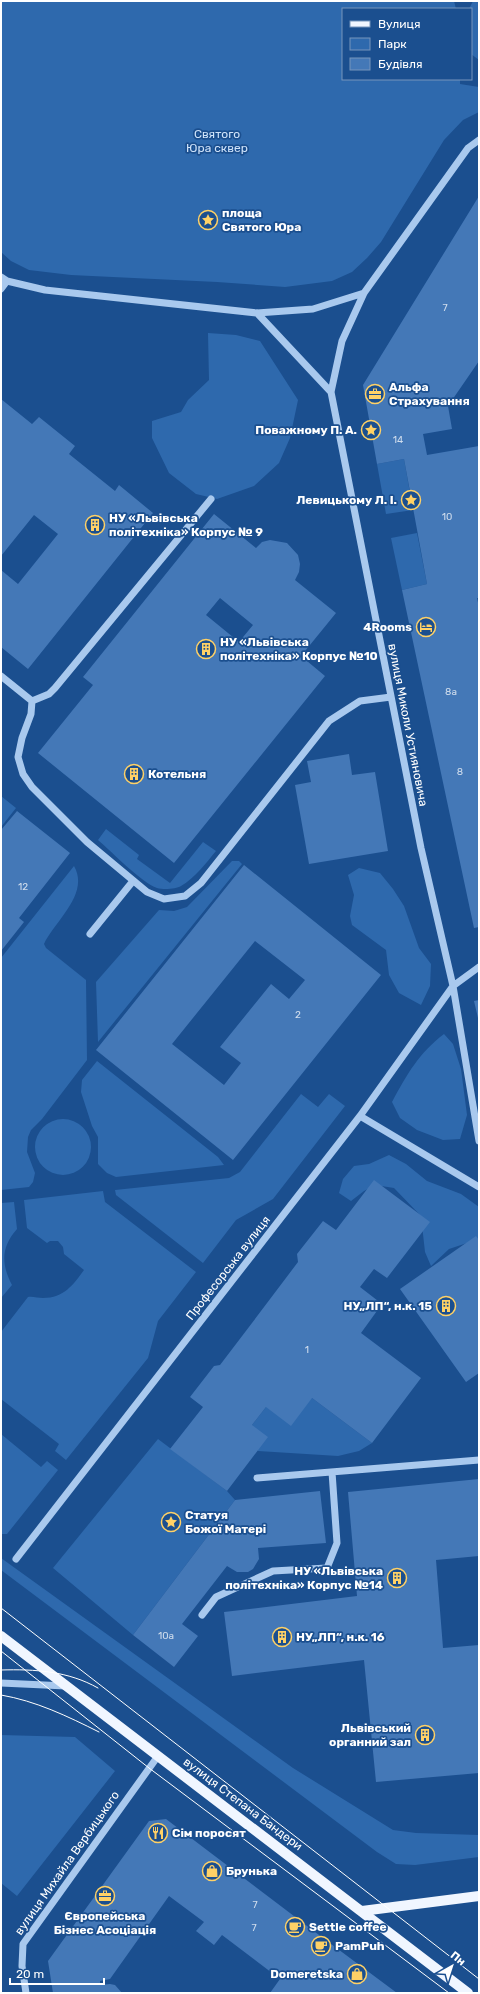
<svg xmlns="http://www.w3.org/2000/svg" width="480" height="1994" font-family="Rubik,sans-serif">
<rect width="100%" height="100%" fill="#1b4f8f"/>
<!-- green -->
<path fill="#2e69ad" d="M 1,1 L 454,1 L 456,9 L 343,9 L 343,79 L 460,79 L 460,84 L 479,87 L 479,112 L 463,120 L 444,140 L 381,242 L 367,258 L 352,272 L 332,281 L 285,287 L 217,282 L 71,275 L 29,270 L 11,261 L 1,252 Z
M 473,1 L 479,1 L 479,60 L 471,54 L 471,9 L 469,9 Z
M 208,333 L 236,335 L 260,341 L 298,400 L 290,438 L 279,463 L 254,486 L 217,499 L 196,494 L 169,473 L 152,438 L 152,421 L 181,412 L 188,400 L 209,380 Z
M 404,459 L 413,510 L 386,514 L 377,464 Z
M 417,533 L 427,584 L 402,590 L 391,538 Z
M 1,796 L 16,808 L 1,827 Z
M 106,829 L 139,855 L 137,859 L 170,883 L 203,842 L 216,851 C 206,863 195,878 181,886 C 176,889 164,890 157,888 C 142,883 112,852 98,840 Z
M 232,861 L 239,861 L 242,864 L 98,1042 L 96,982 L 159,910 L 174,911 L 187,907 Z
M 74,866 C 90,894 55,921 44,944 L 46,948 L 86,980 L 87,1060 L 42,1119 L 31,1130 L 28,1137 L 27,1152 L 35,1173 L 33,1182 L 29,1187 L 1,1190 L 1,958 Z
M 359,868 L 380,873 L 393,889 L 404,906 L 419,948 L 431,964 L 430,986 L 421,1005 L 399,993 L 389,975 L 386,950 L 352,925 L 350,916 L 354,895 L 348,875 Z
M 444,1034 L 453,1044 L 461,1069 L 467,1115 L 460,1139 L 443,1140 L 417,1130 L 400,1118 L 392,1102 C 407,1074 419,1053 444,1034 Z
M 97,1061 L 218,1157 L 224,1165 L 116,1177 L 107,1173 L 98,1164 L 98,1137 L 92,1126 L 81,1092 L 82,1080 Z
M 301,1094 L 318,1107 L 329,1094 L 345,1106 L 273,1199 L 236,1220 L 203,1263 L 116,1195 L 115,1190 L 229,1178 L 240,1172 Z
M35 1147a28 28 0 1 1 56 0a28 28 0 1 1-56 0Z
M 389,1155 L 406,1164 L 427,1181 L 461,1194 L 479,1207 L 479,1239 L 449,1249 L 431,1266 L 425,1252 L 421,1216 L 394,1188 L 375,1185 L 364,1191 L 351,1201 L 339,1193 L 343,1179 L 354,1166 L 369,1164 Z
M 103,1191 L 105,1202 L 196,1272 L 158,1321 L 148,1358 L 66,1460 L 55,1451 L 59,1444 L 1,1399 L 1,1332 L 28,1297 C 32,1296 38,1298 43,1298 C 64,1298 73,1285 84,1270 L 64,1254 L 63,1247 L 58,1241 L 50,1241 L 47,1243 L 27,1228 L 24,1200 Z
M 14,1202 L 17,1229 C 1,1247 1,1264 12,1285 L 1,1298 L 1,1203 Z
M 312,1398 L 372,1443 L 359,1451 L 338,1456 L 258,1451 L 252,1425 L 266,1407 Z
M 1,1434 L 41,1467 L 47,1461 L 58,1470 L 7,1534 L 1,1534 Z
M 158,1439 L 227,1491 L 235,1500 L 133,1635 L 53,1568 Z
M 1,1558 L 293,1768 L 393,1830 L 416,1833 L 479,1835 L 479,1857 L 415,1865 L 396,1864 L 377,1852 L 1,1570 Z
M 1,1735 L 75,1737 L 115,1771 L 17,1896 L 1,1883 Z"/>
<!-- building -->
<path fill="#4478b7" fill-rule="evenodd" d="M 479,196 L 479,361 L 448,406 L 452,429 L 423,434 L 427,455 L 479,446 L 479,598 L 477,598 L 479,607 L 479,927 L 474,928 L 402,590 L 427,584 L 404,459 L 377,464 L 363,385 Z
M 1,399 L 32,424 L 39,417 L 75,446 L 69,454 L 115,491 L 119,485 L 153,513 L 28,669 L 1,647 L 1,570 L 18,584 L 58,534 L 34,515 L 1,556 Z
M 214,514 L 256,548 L 262,542 L 270,540 L 287,543 L 298,555 L 300,564 L 299,572 L 295,580 L 336,613 L 301,656 L 325,676 L 174,863 L 38,753 L 93,685 L 83,677 ZM 220,598 L 253,625 L 239,642 L 206,615 Z
M 349,754 L 352,775 L 375,772 L 388,851 L 309,864 L 295,785 L 311,782 L 307,761 Z
M 17,811 L 70,853 L 19,918 L 24,922 L 1,951 L 1,830 Z
M 244,865 L 381,975 L 233,1160 L 96,1050 ZM 255,941 L 305,980 L 289,999 L 271,984 L 220,1047 L 241,1063 L 224,1085 L 172,1044 Z
M 479,1000 L 479,1018 L 478,1018 L 474,1001 Z
M 374,1180 L 430,1222 L 387,1278 L 374,1269 L 360,1287 L 382,1304 L 361,1333 L 421,1378 L 372,1443 L 312,1398 L 291,1426 L 266,1407 L 252,1425 L 268,1437 L 227,1491 L 170,1449 L 203,1407 L 190,1397 L 214,1366 L 220,1365 L 252,1323 L 298,1262 L 297,1254 L 323,1221 L 336,1230 Z
M 476,1236 L 479,1240 L 479,1373 L 466,1382 L 400,1289 Z
M 479,1479 L 479,1556 L 436,1560 L 443,1648 L 479,1645 L 479,1773 L 376,1782 L 364,1660 L 232,1676 L 224,1612 L 357,1596 L 348,1492 Z
M 320,1491 L 326,1543 L 258,1548 L 259,1559 L 253,1569 L 248,1572 L 237,1572 L 227,1566 L 182,1624 L 198,1636 L 174,1667 L 133,1635 L 235,1500 Z
M 166,1819 L 315,1932 L 397,1993 L 270,1993 L 280,1979 L 222,1935 L 214,1945 L 196,1931 L 204,1922 L 169,1896 L 110,1979 L 100,1981 L 100,1985 L 110,1984 L 115,1985 L 122,1993 L 53,1993 L 48,1961 L 149,1821 Z"/>
<g fill="none" stroke-linecap="round" stroke-linejoin="round">
<!-- minor -->
<path stroke="#a9c9ee" stroke-width="7" d="M 479,140 L 468,148 L 364,293 L 342,341 L 331,392 L 421,848 L 453,986 L 479,1141
M 1,277 L 7,281 L 45,290 L 257,313 L 313,309 L 364,293
M 1,289 L 7,281
M 257,313 L 331,392
M 1,676 L 32,701 L 31,714 L 22,738 L 18,757 L 23,774 L 32,787 L 87,842 L 147,892 L 164,899 L 185,896 L 201,883 L 329,721 L 360,701 L 391,697
M 32,701 L 49,694 L 55,688 L 211,499
M 90,934 L 133,881
M 360,1116 L 479,1187
M 257,1478 L 479,1460
M 16,1559 L 360,1116 L 453,986 L 479,967
M 202,1615 L 216,1597 L 273,1571 L 327,1568 L 337,1543 L 332,1472
M 1,1683 L 66,1686
M 26,1993 L 22,1966 L 23,1944 L 158,1756"/>
<!-- major -->
<path stroke="#f0f6ff" stroke-width="10" d="M 1,1636 L 468,1993
M 362,1911 L 479,1896"/>
<!-- tram -->
<path stroke="#fff" stroke-width="1" d="M 1,1608 L 479,1979
M 1,1651 L 149,1768 L 449,1993
M 1,1670 C 35,1669 68,1671 98,1688
M 1,1695 C 36,1701 67,1716 99,1732"/>
</g>
<!-- icons -->
<defs>
<symbol id="sight-ring" viewBox="-11 -11 22 22"><circle r="9.5" fill="#1b4f8f" stroke="#ffd166" stroke-width="1.5"/><path d="M0-6L1.8-2.2L6-1.7L2.9 1.2L3.7 5.4L0 3.3L-3.7 5.4L-2.9 1.2L-6-1.7L-1.8-2.2Z" fill="#ffd166"/></symbol>
<symbol id="office-ring" viewBox="-11 -11 22 22"><circle r="9.5" fill="#1b4f8f" stroke="#ffd166" stroke-width="1.5"/><path d="M-6-3h4V-5.5h4V-3h4V5H-6ZM-1-4.5V-3h2v-1.5ZM-6 0V1H6V0Z" fill="#ffd166"/></symbol>
<symbol id="building-ring" viewBox="-11 -11 22 22"><circle r="9.5" fill="#1b4f8f" stroke="#ffd166" stroke-width="1.5"/><path d="M-4-6H4V6H1V3H-1V6H-4ZM-2.5-4.3h1.7v1.8h-1.7ZM.8-4.3h1.7v1.8H.8ZM-2.5-1h1.7V.8h-1.7ZM.8-1h1.7V.8H.8Z" fill="#ffd166"/></symbol>
<symbol id="hotel-ring" viewBox="-11 -11 22 22"><circle r="9.5" fill="#1b4f8f" stroke="#ffd166" stroke-width="1.5"/><path d="M-6-4.5h1.5V1H6V5H4.5V3h-9V5H-6ZM-4 0a1.8 1.8 0 1 1 3.6 0ZM.5 0V-2.5h3Q6-2.5 6 0Z" fill="#ffd166"/></symbol>
<symbol id="restaurant-ring" viewBox="-11 -11 22 22"><circle r="9.5" fill="#1b4f8f" stroke="#ffd166" stroke-width="1.5"/><path d="M-5-6h1v4h1v-4h1v4h1v-4h1v5L-1.5 .5V6h-2V.5L-5-1ZM5-6V6H3V1.5H1.5Q1.5-4 5-6Z" fill="#ffd166"/></symbol>
<symbol id="shop-ring" viewBox="-11 -11 22 22"><circle r="9.5" fill="#1b4f8f" stroke="#ffd166" stroke-width="1.5"/><path d="M-5-2.5h2.3a2.7 3.5 0 0 1 5.4 0H5L5.5 6h-11ZM-1.5-2.5h3a1.5 2.3 0 0 0-3 0Z" fill="#ffd166"/></symbol>
<symbol id="cafe-ring" viewBox="-11 -11 22 22"><circle r="9.5" fill="#1b4f8f" stroke="#ffd166" stroke-width="1.5"/><path d="M-5.5-4.5H6V0H3Q3 3.5 0 3.5H-2.5Q-5.5 3.5-5.5 0ZM3-3.2v2h1.7v-2ZM-6 4.5H4V6H-6Z" fill="#ffd166"/></symbol>
</defs>
<g fill-rule="evenodd">
<use href="#sight-ring" x="197" y="209" width="22" height="22"/>
<use href="#office-ring" x="364" y="383" width="22" height="22"/>
<use href="#sight-ring" x="360" y="419" width="22" height="22"/>
<use href="#sight-ring" x="400" y="489" width="22" height="22"/>
<use href="#building-ring" x="84" y="514" width="22" height="22"/>
<use href="#hotel-ring" x="415" y="616" width="22" height="22"/>
<use href="#building-ring" x="195" y="638" width="22" height="22"/>
<use href="#building-ring" x="123" y="763" width="22" height="22"/>
<use href="#building-ring" x="435" y="1295" width="22" height="22"/>
<use href="#sight-ring" x="160" y="1511" width="22" height="22"/>
<use href="#building-ring" x="386" y="1567" width="22" height="22"/>
<use href="#building-ring" x="271" y="1626" width="22" height="22"/>
<use href="#building-ring" x="414" y="1724" width="22" height="22"/>
<use href="#restaurant-ring" x="147" y="1822" width="22" height="22"/>
<use href="#shop-ring" x="201" y="1860" width="22" height="22"/>
<use href="#office-ring" x="94" y="1885" width="22" height="22"/>
<use href="#cafe-ring" x="284" y="1916" width="22" height="22"/>
<use href="#cafe-ring" x="310" y="1935" width="22" height="22"/>
<use href="#shop-ring" x="346" y="1963" width="22" height="22"/>
</g>
<g text-anchor="middle" stroke-width="3.5" stroke-linejoin="round" paint-order="stroke">
<!-- number labels -->
<g font-size="10" fill="#d0dded">
<text x="445" y="311">7</text>
<text x="398" y="443">14</text>
<text x="447" y="520">10</text>
<text x="451" y="695">8а</text>
<text x="460" y="775">8</text>
<text x="23" y="890">12</text>
<text x="298" y="1018">2</text>
<text x="307" y="1353">1</text>
<text x="166" y="1639">10а</text>
<text x="255" y="1908">7</text>
<text x="254" y="1931">7</text>
</g>
<!-- park labels -->
<g font-size="12" fill="#cfe3fa" stroke="#1b4f8f">
<text x="217" y="138">Святого<tspan x="217" dy="14">Юра сквер</tspan></text>
</g>
<!-- poi labels -->
<g font-size="12" font-weight="bold" fill="#fff" stroke="#1b4f8f" text-anchor="start">
<text x="222" y="217">площа<tspan x="222" dy="14">Святого Юра</tspan></text>
<text x="389" y="391">Альфа<tspan x="389" dy="14">Страхування</tspan></text>
<text x="357" y="434" text-anchor="end">Поважному П. А.</text>
<text x="397" y="504" text-anchor="end">Левицькому Л. І.</text>
<text x="109" y="522">НУ «Львівська<tspan x="109" dy="14">політехніка» Корпус № 9</tspan></text>
<text x="412" y="631" text-anchor="end">4Rooms</text>
<text x="220" y="646">НУ «Львівська<tspan x="220" dy="14">політехніка» Корпус №10</tspan></text>
<text x="148" y="778">Котельня</text>
<text x="432" y="1310" text-anchor="end">НУ„ЛП“, н.к. 15</text>
<text x="185" y="1519">Статуя<tspan x="185" dy="14">Божої Матері</tspan></text>
<text x="383" y="1575" text-anchor="end">НУ «Львівська<tspan x="383" dy="14">політехніка» Корпус №14</tspan></text>
<text x="296" y="1641">НУ„ЛП“, н.к. 16</text>
<text x="411" y="1732" text-anchor="end">Львівський<tspan x="411" dy="14">органний зал</tspan></text>
<text x="172" y="1837">Сім поросят</text>
<text x="226" y="1875">Брунька</text>
<text x="105" y="1920" text-anchor="middle">Європейська<tspan x="105" dy="14">Бізнес Асоціація</tspan></text>
<text x="309" y="1931">Settle coffee</text>
<text x="335" y="1950">PamPuh</text>
<text x="343" y="1978" text-anchor="end">Domeretska</text>
</g>
<!-- street labels -->
<g font-size="12" fill="#fff" stroke="#1b4f8f">
<text transform="translate(408 725) rotate(79)" y="4">вулиця Миколи Устияновича</text>
<text transform="translate(228 1268) rotate(-52)" y="4">Професорська вулиця</text>
<text transform="translate(243 1804) rotate(37)" y="4">вулиця Степана Бандери</text>
<text transform="translate(67 1863) rotate(-55)" y="4">вулиця Михайла Вербицького</text>
</g>
</g>
<!-- border -->
<rect width="480" height="1994" fill="none" stroke="#ffffff" stroke-width="4"/>
<!-- legend -->
<rect x="342" y="8" width="130" height="72" fill="#1b4f8f" stroke="#7695bc"/>
<rect x="350" y="21" width="20" height="6" fill="#f0f6ff" stroke="#7695bc"/>
<text x="378" y="28" font-size="12" fill="#ffffff">Вулиця</text>
<rect x="350" y="38" width="20" height="12" fill="#2e69ad" stroke="#7695bc"/>
<text x="378" y="48" font-size="12" fill="#ffffff">Парк</text>
<rect x="350" y="58" width="20" height="12" fill="#4478b7" stroke="#7695bc"/>
<text x="378" y="68" font-size="12" fill="#ffffff">Будівля</text>
<!-- north arrow -->
<g transform="translate(452 1966) rotate(39)" stroke="#1b4f8f" stroke-width="3" paint-order="stroke">
<path d="M0-3L7 15L0 10L-7 15Z" fill="#ffffff"/>
<text y="-6" font-size="11" font-weight="bold" text-anchor="middle" fill="#ffffff">Пн</text>
</g>
<!-- scale -->
<path d="M10 1978v6h94v-6" fill="none" stroke="#ffffff" stroke-width="2"/>
<text x="16" y="1978" font-size="12" fill="#ffffff" stroke="#1b4f8f" stroke-width="3" paint-order="stroke">20 m</text>
</svg>
